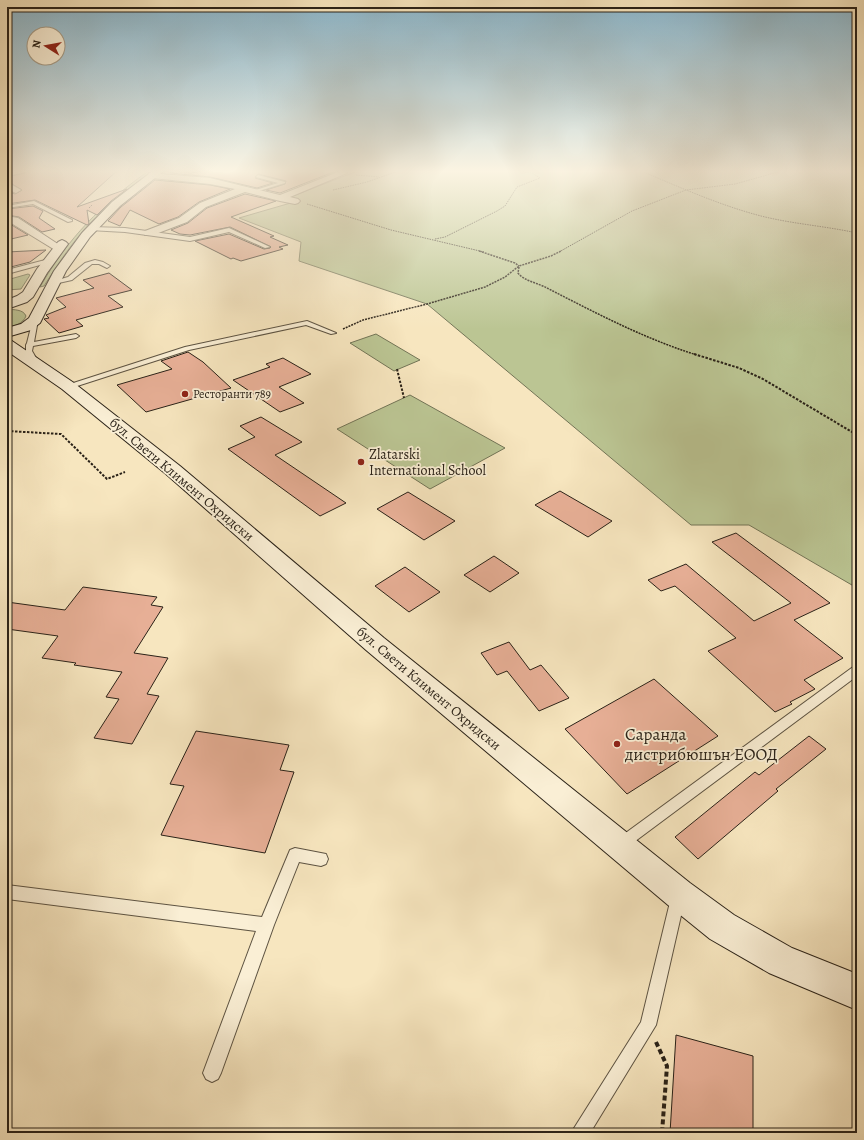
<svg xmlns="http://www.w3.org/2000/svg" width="864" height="1140" font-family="Alegreya,serif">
<rect width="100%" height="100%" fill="#f7e6bf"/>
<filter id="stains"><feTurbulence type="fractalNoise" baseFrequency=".005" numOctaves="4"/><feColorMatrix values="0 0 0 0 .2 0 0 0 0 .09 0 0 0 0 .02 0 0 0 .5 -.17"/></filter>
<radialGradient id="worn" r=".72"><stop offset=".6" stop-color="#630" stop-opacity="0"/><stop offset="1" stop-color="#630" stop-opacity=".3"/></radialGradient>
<!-- green -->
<path fill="#bbc593" stroke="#727456" d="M 360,170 L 857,170 L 857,588 L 749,525 L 691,525 L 427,304 L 299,261 L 301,242 L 239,218 L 294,202 L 285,199 Z
M 147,172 L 151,173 C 130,188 109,203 91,222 C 73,241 58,264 44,286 L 40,287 C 68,238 101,205 147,172 Z
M 28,274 L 30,275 L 21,289 L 7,290 L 7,280 Z
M 7,309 C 14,310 23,309 26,316 C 23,324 14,326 7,328 Z
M 376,334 L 420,360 L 394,371 L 350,343 Z
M 410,395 L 505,448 L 430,489 L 337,429 Z"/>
<!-- building -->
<path fill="#e7af96" stroke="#2a2218" d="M 33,170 L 118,170 L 77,207 L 127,189 L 111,201 L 97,215 L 87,210 L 89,224 L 87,225 L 35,200 L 7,204 L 7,191 L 15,194 L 22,190 L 7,181 L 7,177 L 25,173 L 27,171 Z
M 205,170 L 336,170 L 336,171 L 280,193 L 266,190 L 285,184 L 286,181 L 258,174 L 255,178 L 273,183 L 257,188 L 210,177 L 170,173 L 177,171 L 191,173 Z
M 155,180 L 210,185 L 230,189 L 199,202 L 178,217 L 159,224 L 130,210 L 120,226 L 108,221 L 121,207 Z
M 245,194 L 276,201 L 231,217 L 274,236 L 270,237 L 288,245 L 279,247 L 283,249 L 241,261 L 233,258 L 231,259 L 195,241 L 229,234 L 264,249 L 270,248 L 271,247 L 230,227 L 190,235 L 180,234 L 171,230 L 188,223 L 207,208 Z
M 33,206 L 43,211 L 39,218 L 55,229 L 42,232 L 19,217 L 7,215 L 7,209 Z
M 7,224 L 10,224 L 28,235 L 7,240 Z
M 46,250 L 30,262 L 7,268 L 7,252 Z
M 109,273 L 132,290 L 108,296 L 123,307 L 76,320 L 83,326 L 59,333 L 44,319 L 49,318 L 46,315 L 66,307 L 56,298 L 94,288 L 83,280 Z
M 188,352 L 203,362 L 231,388 L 146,412 L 117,385 L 172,369 L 161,361 Z
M 283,358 L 311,374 L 279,387 L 304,403 L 280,412 L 233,380 L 270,367 L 266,364 Z
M 261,417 L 302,442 L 275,455 L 346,503 L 320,516 L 228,449 L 255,437 L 240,426 Z
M 560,491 L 612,521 L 588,537 L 535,505 Z
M 408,492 L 455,521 L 424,540 L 377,509 Z
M 736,533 L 830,603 L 794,620 L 843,658 L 804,680 L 815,689 L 790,702 L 792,704 L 775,712 L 708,651 L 736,638 L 675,586 L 661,591 L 648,580 L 686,564 L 754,621 L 791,603 L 712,542 Z
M 494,556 L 519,573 L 490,592 L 464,575 Z
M 405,567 L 440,592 L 409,612 L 375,586 Z
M 83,587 L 157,597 L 151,605 L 163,607 L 134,653 L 168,658 L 147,694 L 159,696 L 132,744 L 94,738 L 119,699 L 106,697 L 122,672 L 74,665 L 76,663 L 42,658 L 58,636 L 7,629 L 7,602 L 65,610 Z
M 509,642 L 530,670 L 541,665 L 569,698 L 539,711 L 507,671 L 497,675 L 481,653 Z
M 654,679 L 718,736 L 627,794 L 565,729 Z
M 196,731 L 289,745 L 280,770 L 294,772 L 265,853 L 161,835 L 184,786 L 170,784 Z
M 809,736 L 826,749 L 776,789 L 778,791 L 698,859 L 675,837 L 755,772 L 759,775 Z
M 676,1035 L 753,1056 L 753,1133 L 670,1133 Z"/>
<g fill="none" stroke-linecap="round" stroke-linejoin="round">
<defs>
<path id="service" d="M 258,175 L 285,182 L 285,183 L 252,193 L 252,191 L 278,183 L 256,177 Z
M 34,201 L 72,220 L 72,221 L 68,222 L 33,204 L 7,208 L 7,206 Z
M 91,227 L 125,228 L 190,237 L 229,228 L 270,247 L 265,248 L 229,232 L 190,241 L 125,232 L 89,230 L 88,229 Z
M 49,259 L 52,261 L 51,262 L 7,274 L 7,270 Z
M 95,260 L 103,262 L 110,266 L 107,268 L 99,264 L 92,264 L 72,280 L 54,284 L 51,282 L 68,277 L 85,263 Z
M 33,319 L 38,320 L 34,342 L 76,334 L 79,336 L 76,338 L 33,346 L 32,351 L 39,363 L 33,364 L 26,351 L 26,345 L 27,343 Z
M 307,321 L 336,333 L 331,334 L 306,325 L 189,350 L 71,388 L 68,388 L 64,386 L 185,347 Z
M 857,666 L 857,676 L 626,848 L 621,850 L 616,848 L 614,844 L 616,840 L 853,667 Z
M 295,848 L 326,854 L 328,859 L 326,864 L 321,866 L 299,862 L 274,925 L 221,1073 L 218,1079 L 212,1082 L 206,1079 L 203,1073 L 256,931 L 7,899 L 7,885 L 262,917 L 290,850 Z
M 678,891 L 683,893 L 685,898 L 656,1025 L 590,1133 L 571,1133 L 641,1022 L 671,898 L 673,893 Z"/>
<path id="minor" d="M 7,170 L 26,170 L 25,172 L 7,176 Z
M 339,170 L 345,170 L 347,173 L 290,197 L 298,199 L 300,201 L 298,203 L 295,204 L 280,201 L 245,192 L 206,207 L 187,222 L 153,235 L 145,235 L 144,233 L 145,231 L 179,218 L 200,203 L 235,189 L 210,184 L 152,178 L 149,177 L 148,175 L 149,173 L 210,178 L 280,195 L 338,172 Z
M 7,182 L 21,190 L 16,193 L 7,189 Z
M 7,216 L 18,218 L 64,248 L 63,250 L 55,250 L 11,223 L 7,222 Z"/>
<path id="secondary" d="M 154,170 L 165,170 L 120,206 L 90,237 L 66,271 L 40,323 L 31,330 L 7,337 L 7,328 L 21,324 L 29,318 L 54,271 L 82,233 L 112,202 Z
M 62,240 L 66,242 L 68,244 L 47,273 L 33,297 L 27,302 L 7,309 L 7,300 L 17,296 L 23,292 L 37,269 L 58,242 Z
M 7,340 L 12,341 L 74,383 L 180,466 L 384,638 L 690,883 L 734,915 L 792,948 L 857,974 L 857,1010 L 769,973 L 710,939 L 668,905 L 366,650 L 166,474 L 62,389 L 7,351 Z"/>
</defs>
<!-- service casing -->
<use href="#service" stroke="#5d5342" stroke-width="2"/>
<!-- minor casing -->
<use href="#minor" stroke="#5d5342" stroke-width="2"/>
<!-- secondary casing -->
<use href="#secondary" stroke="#2a2218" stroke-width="2"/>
<!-- path-far3 -->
<path stroke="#2a2218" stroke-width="1" stroke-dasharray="1.5 1" stroke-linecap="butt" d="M 639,170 C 679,187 719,205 761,216 C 793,224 825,226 857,233
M 356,175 L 379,177
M 333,190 L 367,182 L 401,170
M 307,204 L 391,230 L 484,252
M 89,208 L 92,205
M 435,239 L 445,237 L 497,211 L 505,206 L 517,187 L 540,178 L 532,173 L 512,170
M 559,252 L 632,211 L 686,190 L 735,184 L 785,170"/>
<!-- path-far2 -->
<path stroke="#2a2218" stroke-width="1.5" stroke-dasharray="2 1" stroke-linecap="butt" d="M 479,251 L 515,263 L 519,266
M 519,267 L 518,273 C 524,281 538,283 547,288 C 596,313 645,339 697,355
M 343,329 L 363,320 L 427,304 L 485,287 L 505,277 L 519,266 L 551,256 L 561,251"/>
<!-- path-far1 -->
<path stroke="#2a2218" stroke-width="2" stroke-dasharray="2.5 1.5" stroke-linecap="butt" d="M 694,354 L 739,368 L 763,379 L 857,435
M 397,369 L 404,398
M 7,431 L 61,434 L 107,479 L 125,472"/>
<!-- path -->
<path stroke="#2a2218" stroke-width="4" stroke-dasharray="5 3" stroke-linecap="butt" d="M 656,1042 L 667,1066 L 662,1133"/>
<!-- service -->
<use href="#service" fill="#faefd5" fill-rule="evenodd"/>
<!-- minor -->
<use href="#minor" fill="#faefd5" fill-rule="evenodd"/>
<!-- secondary -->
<use href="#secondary" fill="#faefd5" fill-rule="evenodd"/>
</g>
<!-- sky -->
<linearGradient id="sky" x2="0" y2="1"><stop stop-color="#8ab9d1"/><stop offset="0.52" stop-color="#fbf4e2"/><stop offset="1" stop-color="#fbf4e2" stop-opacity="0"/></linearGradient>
<rect width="864" height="329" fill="url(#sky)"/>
<!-- markers -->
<g fill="#8f2418" stroke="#faefd5" stroke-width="1.5">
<circle cx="185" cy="394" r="4"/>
<circle cx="361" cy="462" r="4"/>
<circle cx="617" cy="744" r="4"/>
</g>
<g text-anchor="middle" stroke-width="3.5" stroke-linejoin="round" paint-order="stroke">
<!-- far-poi labels -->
<g font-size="12" fill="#2a2218" stroke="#faefd5" text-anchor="start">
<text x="193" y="398">Ресторанти 789</text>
</g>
<!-- poi labels -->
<g font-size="14" fill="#2a2218" stroke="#faefd5" text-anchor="start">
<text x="369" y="459">Zlatarski<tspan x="369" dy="16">International School</tspan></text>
</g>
<!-- street labels -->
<g font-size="14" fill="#2a2218" stroke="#faefd5">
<text transform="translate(182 479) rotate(40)" y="5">бул. Свети Климент Охридски</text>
<text transform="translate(429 688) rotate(40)" y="5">бул. Свети Климент Охридски</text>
</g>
<!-- near-poi labels -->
<g font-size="17" fill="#2a2218" stroke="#faefd5" text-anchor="start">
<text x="625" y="740">Саранда<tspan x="625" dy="20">дистрибюшън ЕООД</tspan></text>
</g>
</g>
<!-- margin -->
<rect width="864" height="1140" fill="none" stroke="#f7e6bf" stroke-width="24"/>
<rect x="8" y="8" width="848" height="1124" fill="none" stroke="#2a2218" stroke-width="2"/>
<rect x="12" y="12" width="840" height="1116" fill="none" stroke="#2a2218"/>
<!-- north arrow -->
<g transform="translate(46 46) rotate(281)"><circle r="19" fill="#faefd5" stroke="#a79d89"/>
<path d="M0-3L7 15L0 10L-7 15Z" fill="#8f2418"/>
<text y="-6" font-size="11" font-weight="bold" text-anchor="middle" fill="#2a2218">N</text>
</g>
<rect width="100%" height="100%" filter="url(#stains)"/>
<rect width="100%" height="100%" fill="url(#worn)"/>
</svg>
